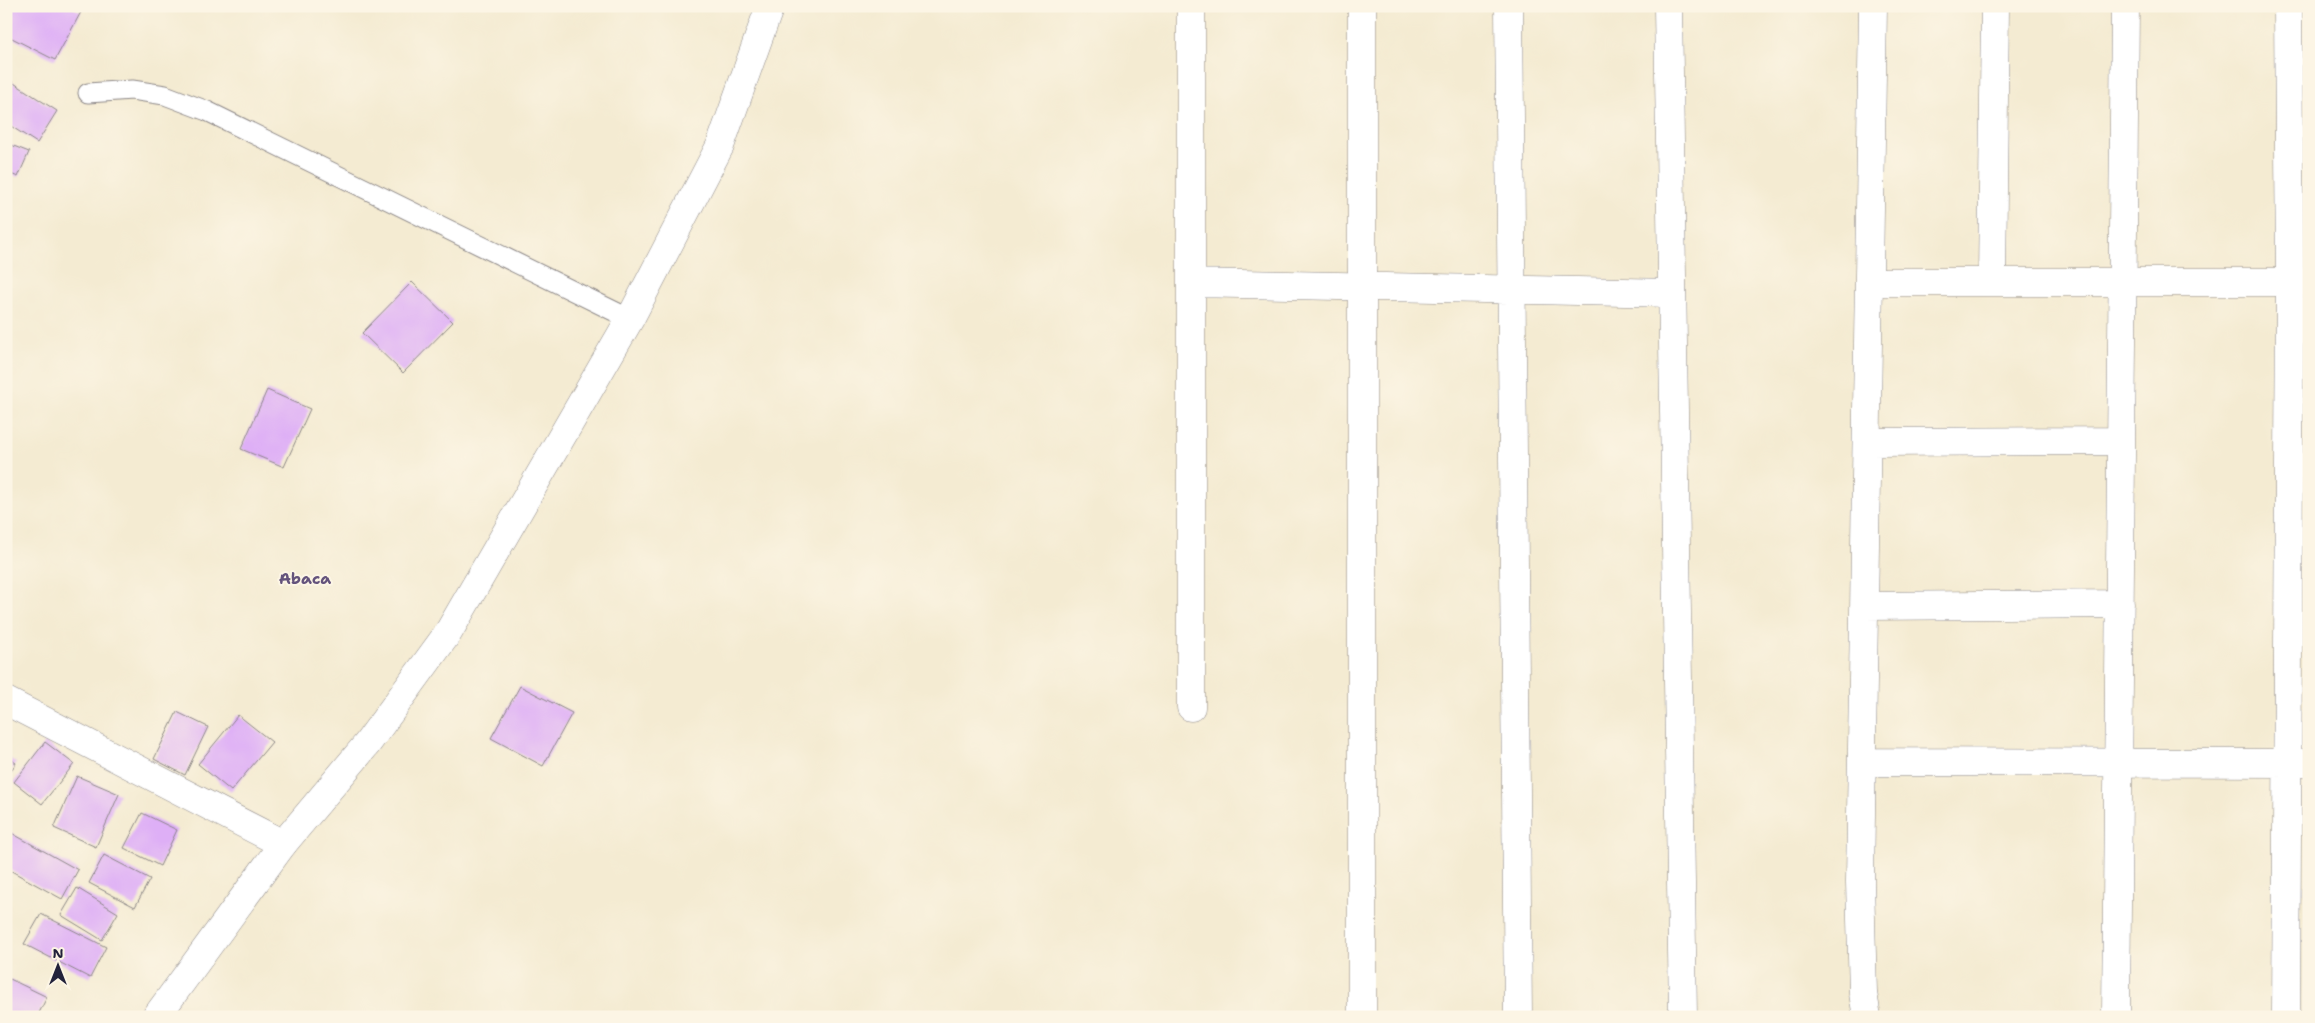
<svg xmlns="http://www.w3.org/2000/svg" width="2315" height="1023" font-family="'Shantell Sans',sans-serif">
<rect width="100%" height="100%" fill="#fcf5e5"/>
<filter id="ink" filterUnits="userSpaceOnUse"><feTurbulence type="fractalNoise" baseFrequency=".02" numOctaves="2"/><feDisplacementMap in="SourceGraphic" scale="10" xChannelSelector="R" yChannelSelector="G"/><feConvolveMatrix kernelMatrix="1 2 1 2 8 2 1 2 1" color-interpolation-filters="sRGB"/></filter>
<filter id="wash" filterUnits="userSpaceOnUse"><feTurbulence type="fractalNoise" baseFrequency=".0096" numOctaves="4" result="noise"/><feDisplacementMap in="SourceGraphic" scale="20" xChannelSelector="R" yChannelSelector="G"/><feGaussianBlur stdDeviation="1.12" result="paint"/><feColorMatrix in="noise" values="0 0 0 0 0 0 0 0 0 0 0 0 0 0 0 0 0 1.4 0 .05"/><feComposite in="paint" operator="in"/></filter>
<g filter="url(#wash)">
<rect width="100%" height="100%" fill="#f4ebd2"/>
<g id="blocks">
<!-- building -->
<path fill="#deaff6" d="M 6,6 L 70,6 L 81,12 L 55,60 L 6,35 Z
M 6,78 L 57,111 L 37,143 L 6,123 Z
M 6,143 L 29,152 L 18,177 L 6,172 Z
M 412,282 L 453,322 L 403,373 L 362,333 Z
M 267,390 L 310,409 L 284,467 L 241,449 Z
M 520,686 L 572,713 L 543,766 L 491,738 Z
M 177,712 L 208,727 L 185,775 L 154,759 Z
M 238,715 L 272,742 L 231,791 L 198,764 Z
M 45,742 L 74,764 L 42,804 L 14,782 Z
M 6,756 L 16,763 L 6,778 Z
M 77,776 L 119,794 L 96,847 L 54,828 Z
M 142,813 L 177,830 L 160,866 L 124,848 Z
M 6,830 L 78,870 L 62,899 L 6,868 Z
M 104,855 L 150,879 L 135,907 L 89,883 Z
M 77,888 L 118,913 L 102,940 L 61,915 Z
M 41,914 L 106,947 L 90,978 L 24,944 Z
M 10,979 L 47,997 L 37,1017 L 6,1017 L 6,986 Z"/>
</g>
</g>
<g filter="url(#ink)">
<use href="#blocks" fill-opacity="0" stroke="#8b8686" stroke-width="1"/>
<g fill="none" stroke-linecap="round" stroke-linejoin="round">
<defs>
<path id="lane" d="M 88,93 L 132,90 L 165,95 L 207,111 L 630,319"/>
<path id="street" d="M 1191,6 L 1191,707
M 1362,6 L 1362,1017
M 1509,6 L 1518,1017
M 1668,6 L 1683,1017
M 1869,282 L 2307,282
M 1992,282 L 1995,6
M 1191,283 L 1672,293
M 1867,442 L 2121,441
M 1864,606 L 2120,604
M 6,701 L 283,844
M 1862,762 L 2309,763
M 1867,1017 L 1863,993 L 1860,882 L 1873,6
M 2116,1017 L 2125,6
M 2286,1017 L 2290,282 L 2288,6"/>
<path id="secondary" d="M 156,1017 L 283,844 L 367,744 L 448,633 L 630,319 L 720,146 L 770,6"/>
</defs>
<!-- lane casing -->
<use href="#lane" stroke="#8b8686" stroke-width="21"/>
<!-- street casing -->
<use href="#street" stroke="#8b8686" stroke-width="29"/>
<!-- secondary casing -->
<use href="#secondary" stroke="#8b8686" stroke-width="29"/>
<!-- lane -->
<use href="#lane" stroke="#fff" stroke-width="19"/>
<!-- street -->
<use href="#street" stroke="#fff" stroke-width="28"/>
<!-- secondary -->
<use href="#secondary" stroke="#fff" stroke-width="28"/>
</g>
</g>
<g text-anchor="middle" stroke-width="4" stroke-linejoin="round" paint-order="stroke">
<!-- neighbourhood labels -->
<g font-size="16" font-weight="bold" fill="#64537c" stroke="#fcf5e5">
<text x="305" y="584">Abaca</text>
</g>
</g>
<!-- margin -->
<rect width="2315" height="1023" fill="none" stroke="#fcf5e5" stroke-width="25"/>
<!-- north arrow -->
<g transform="translate(58 966)" stroke="#fcf5e5" stroke-width="4" paint-order="stroke">
<path d="M0-4L9 19L0 12L-9 19Z" fill="#22223b"/>
<text y="-8" font-size="14" font-weight="bold" text-anchor="middle" fill="#22223b">N</text>
</g>
</svg>
